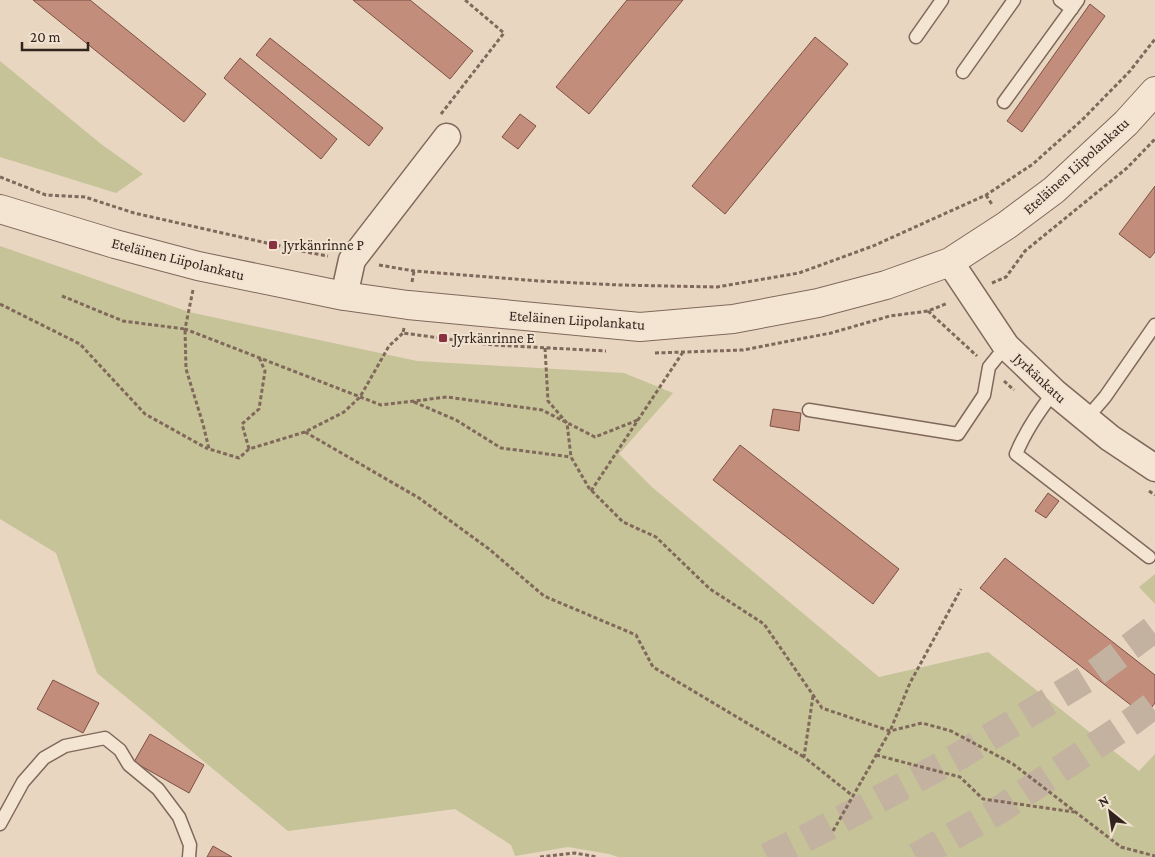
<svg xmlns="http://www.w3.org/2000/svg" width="1155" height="857" font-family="'Crimson Pro',serif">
<rect width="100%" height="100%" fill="#e8d6c1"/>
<!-- green -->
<path fill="#c5c397" d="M 0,61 L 101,144 L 143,174 L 116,193 L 0,157 Z
M 0,246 L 189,312 L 417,361 L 624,373 L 673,393 L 619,454 L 652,487 L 879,677 L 988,652 L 1139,771 L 1155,754 L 1155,857 L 618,857 L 609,854 L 568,847 L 515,856 L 511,845 L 455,809 L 288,831 L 97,673 L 56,553 L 0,519 Z
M 1155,574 L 1155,604 L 1139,587 Z"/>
<!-- building -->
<path fill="#c38d7b" stroke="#7d5043" d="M 33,0 L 90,0 L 206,94 L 184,122 Z
M 353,0 L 410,0 L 473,51 L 450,79 Z
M 627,0 L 683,0 L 589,114 L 556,87 Z
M 1090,4 L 1105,16 L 1022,132 L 1007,121 Z
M 815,37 L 848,64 L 725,214 L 692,186 Z
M 270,38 L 383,128 L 369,146 L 256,55 Z
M 240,58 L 337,139 L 321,159 L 224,78 Z
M 520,114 L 536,126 L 518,149 L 502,137 Z
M 1155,186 L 1155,252 L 1150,258 L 1119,234 Z
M 773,409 L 801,413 L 799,431 L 770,426 Z
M 740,445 L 899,569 L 873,604 L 713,480 Z
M 1048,493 L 1059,501 L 1046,518 L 1035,511 Z
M 1005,558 L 1155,675 L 1155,703 L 1145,716 L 980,588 Z
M 53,680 L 99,703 L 83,733 L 37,709 Z
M 150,734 L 204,765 L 189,793 L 134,762 Z
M 213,846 L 232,857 L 207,857 Z"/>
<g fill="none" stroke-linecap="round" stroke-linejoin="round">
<!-- motorway-tunnel -->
<path stroke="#c3b2a0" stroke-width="28" stroke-dasharray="28 14" stroke-linecap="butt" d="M 767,857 L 814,834 L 959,756 L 1091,676 L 1155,628
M 916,857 L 999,810 L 1131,722 L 1155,704"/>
<defs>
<path id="service" d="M 1060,0 L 1072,9
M 916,37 L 942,0
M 963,72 L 1014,0
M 1004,102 L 1078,0
M 1054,392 C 1039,411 1025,432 1016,454 L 1149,557
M 809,410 L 958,434 L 984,395 L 989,367 L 1006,346
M 1086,419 L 1105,397 L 1155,325
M 0,824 L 23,782 L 44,758 L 65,746 L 105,738 L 120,750 L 129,765 L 158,789 L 179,817 L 190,845 L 189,857"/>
<path id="minor" d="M 950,262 L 1006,346 L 1054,392 L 1110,438 L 1155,468
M 344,296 L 352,260 L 447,137"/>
<path id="tertiary" d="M 0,209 L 115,244 L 198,266 L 344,296 L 408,305 L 640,327 L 733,319 L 818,303 L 886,285 L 950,262 L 1007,225 L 1054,190 L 1126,123 L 1155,91"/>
</defs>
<!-- service casing -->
<use href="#service" stroke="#80685b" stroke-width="15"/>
<!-- minor casing -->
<use href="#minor" stroke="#80685b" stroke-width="29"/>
<!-- tertiary casing -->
<use href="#tertiary" stroke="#80685b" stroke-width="30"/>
<!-- path -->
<path stroke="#80685b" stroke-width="3" stroke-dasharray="4 2.5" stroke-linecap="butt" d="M 441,114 L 504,33 L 465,0
M 0,177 L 46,195 L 85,197 L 134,213 L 311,253 L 328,256
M 986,195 L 993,206
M 379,265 L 414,271 L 539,281 L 619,285 L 717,287 L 799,273 L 873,246 L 986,195 L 1033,164 L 1082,120 L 1130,71 L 1155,39
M 412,282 L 414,271
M 992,283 L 1006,277 L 1025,251 L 1127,168 L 1155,139
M 193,290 L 185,329 L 381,405 L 447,397 L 542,410 L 595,437 L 638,420
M 62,296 L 123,321 L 185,329 L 186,369 L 203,424 L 209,449 L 239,458 L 249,449 L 305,432 L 344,412 L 360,397 L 389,346 L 403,333
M 0,304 L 80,344 L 145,414 L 208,449
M 928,311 L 977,356
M 404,328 L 403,333 L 493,345 L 606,351
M 545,348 L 548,401 L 567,423 L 571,457 L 589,488 L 623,522 L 656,537 L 710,589 L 764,624 L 822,708 L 890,731 L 922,723 L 951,731 L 1013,764 L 1121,847 L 1155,856
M 655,353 L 743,350 L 831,333 L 890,316 L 928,311 L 948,303
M 1004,381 L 1014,390
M 414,402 L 456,420 L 501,448 L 571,457
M 305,432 L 419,498 L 489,549 L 544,596 L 636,635 L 653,667 L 804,757
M 249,449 L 242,424 L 259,409 L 265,371 L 259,357
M 591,491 L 683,352
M 1149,491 L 1155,495
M 813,696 L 804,757 L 853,796
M 876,755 L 960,777 L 983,799 L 1074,812
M 833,831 L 890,731 L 910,683 L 961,589
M 540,857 L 575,853 L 597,857"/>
<!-- service -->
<use href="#service" stroke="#f4e5d3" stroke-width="12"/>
<!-- minor -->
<use href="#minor" stroke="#f4e5d3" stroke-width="26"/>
<!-- tertiary -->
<use href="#tertiary" stroke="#f4e5d3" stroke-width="28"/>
</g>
<!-- markers -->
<g fill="#893140" stroke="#f1e2d0" stroke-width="2">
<rect x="268" y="240" width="10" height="10" rx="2.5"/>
<rect x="438" y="333" width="10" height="10" rx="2.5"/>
</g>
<g text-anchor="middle" stroke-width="4" stroke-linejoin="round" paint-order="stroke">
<!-- street labels -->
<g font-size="15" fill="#31241d" stroke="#f1e2d0">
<text transform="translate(1076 166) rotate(-42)" y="5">Eteläinen Liipolankatu</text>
<text transform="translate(178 259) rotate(14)" y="5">Eteläinen Liipolankatu</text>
<text transform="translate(577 320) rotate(4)" y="5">Eteläinen Liipolankatu</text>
<text transform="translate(1040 378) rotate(43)" y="5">Jyrkänkatu</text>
</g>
<!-- poi labels -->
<g font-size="15" fill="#31241d" stroke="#f1e2d0" text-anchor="start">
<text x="283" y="250">Jyrkänrinne P</text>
<text x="453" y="343">Jyrkänrinne E</text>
</g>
</g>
<!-- north arrow -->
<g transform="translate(1110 812) rotate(330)" stroke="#f1e2d0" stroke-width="4" paint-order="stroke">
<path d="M0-4L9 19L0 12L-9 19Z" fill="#31241d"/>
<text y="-8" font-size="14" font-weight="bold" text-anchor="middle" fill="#31241d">N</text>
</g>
<!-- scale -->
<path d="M22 42v8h66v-8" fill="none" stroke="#31241d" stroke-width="2.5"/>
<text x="30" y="42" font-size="15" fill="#31241d" stroke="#f1e2d0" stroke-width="4" paint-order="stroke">20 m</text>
</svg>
